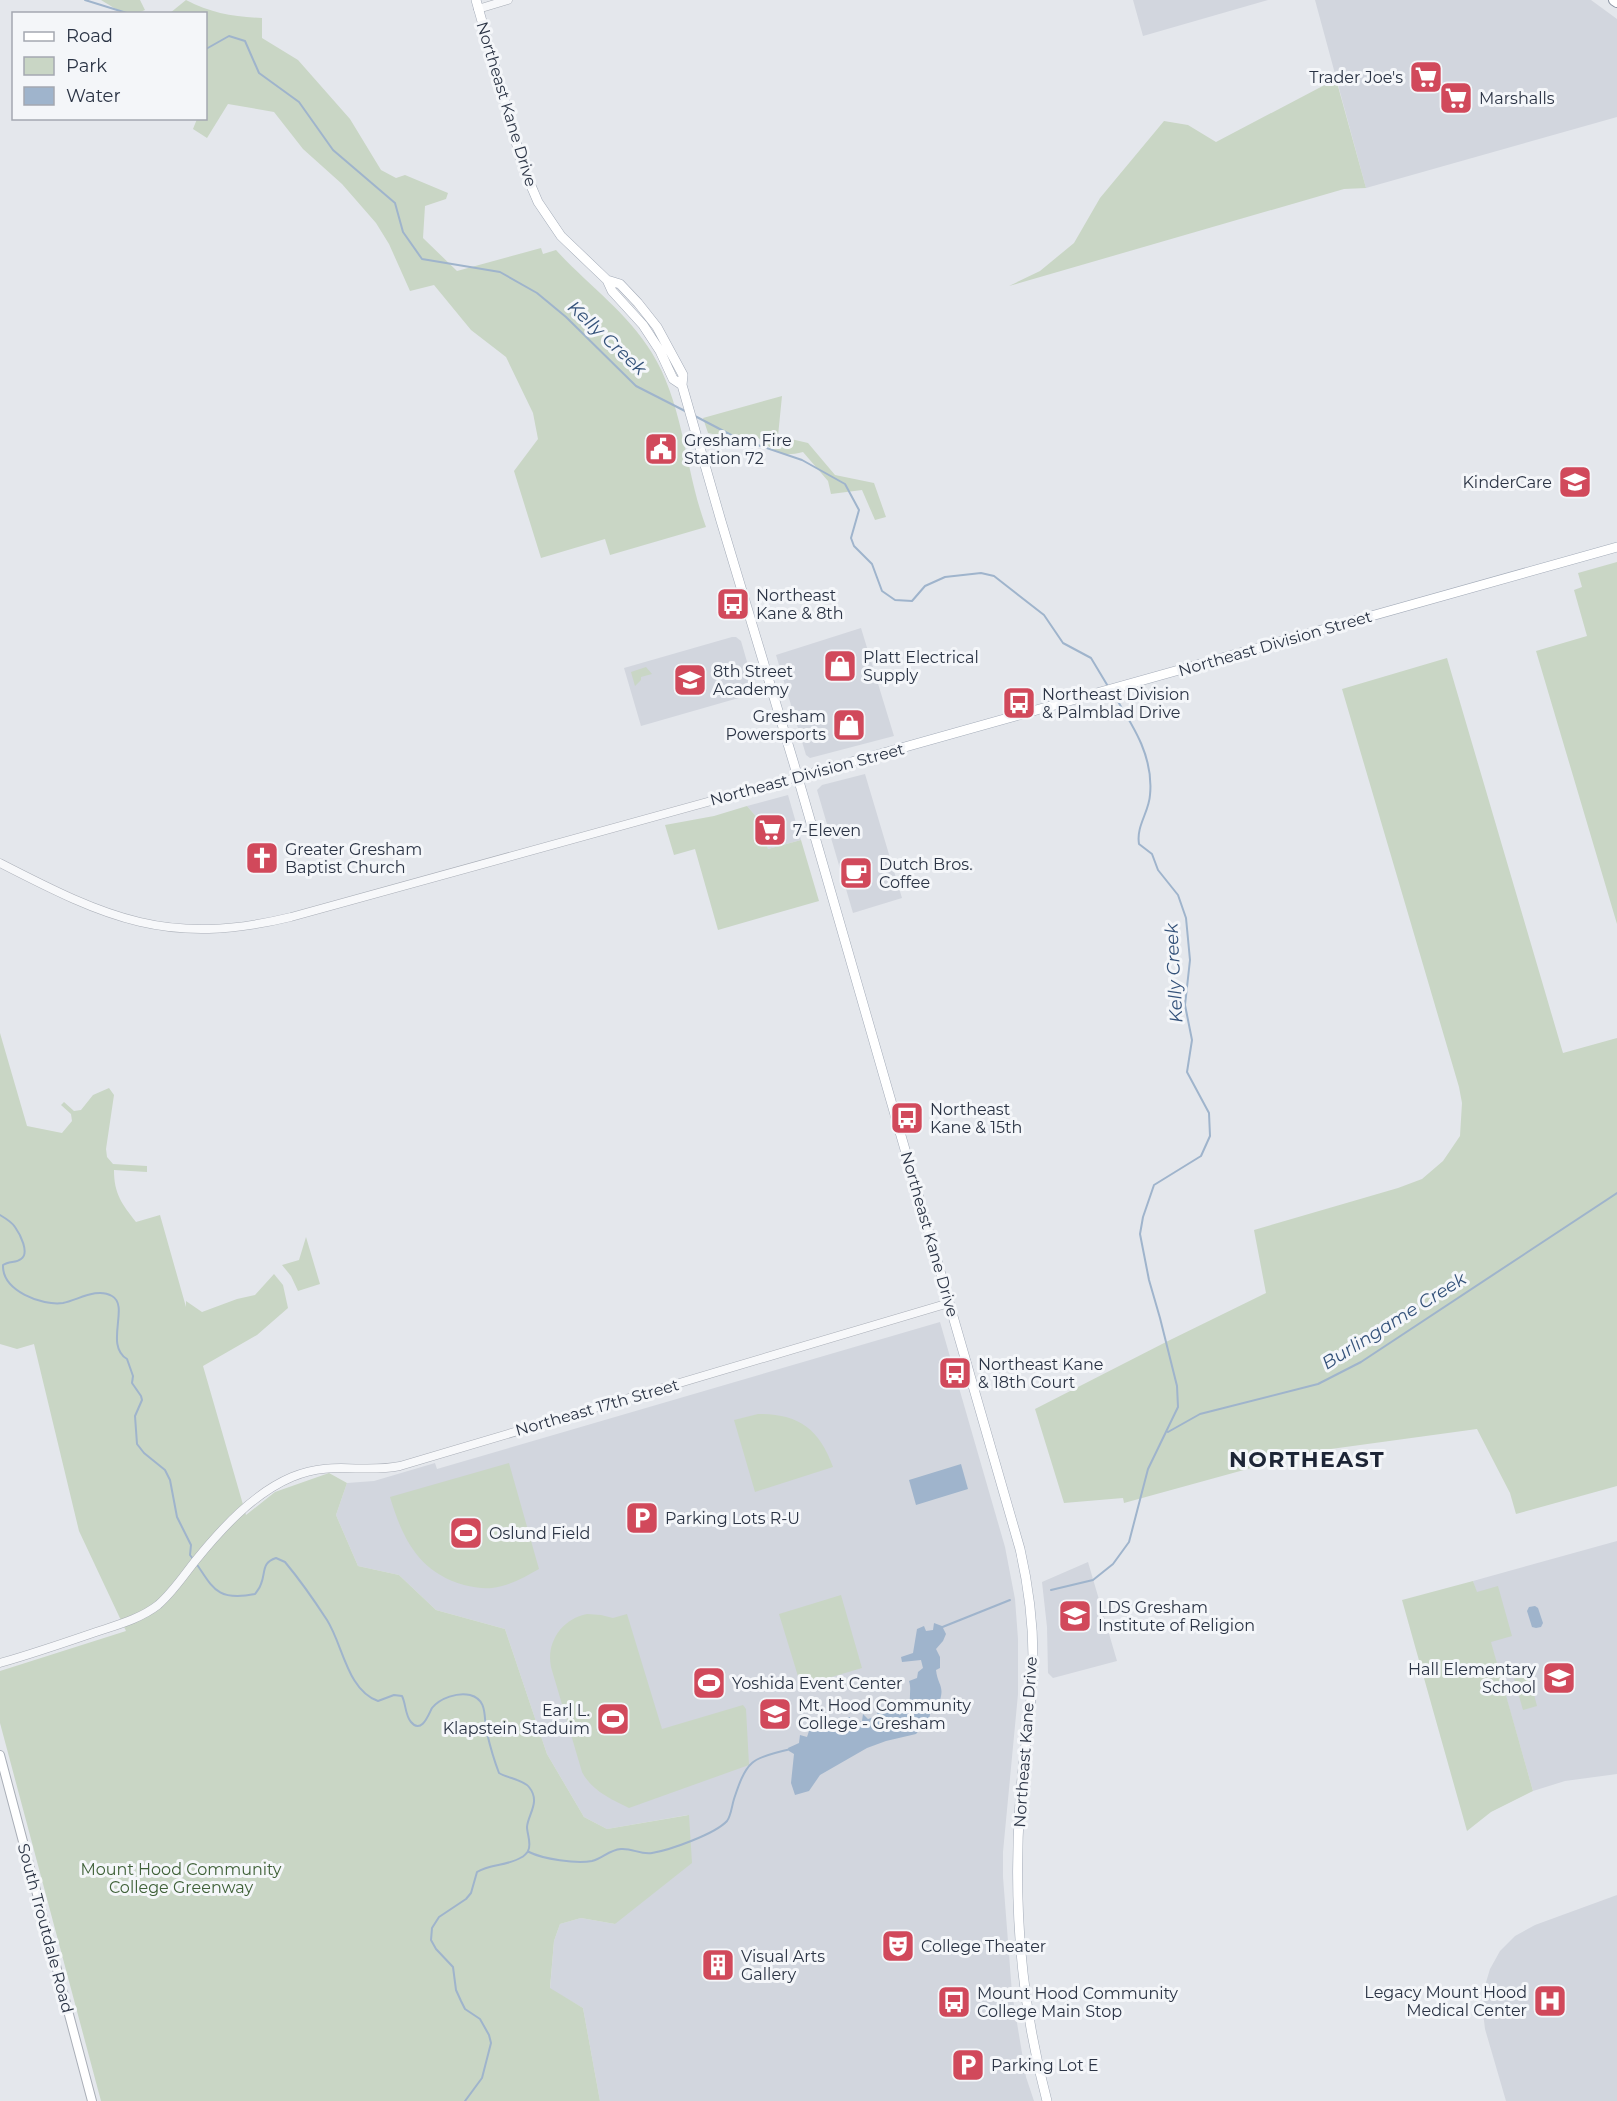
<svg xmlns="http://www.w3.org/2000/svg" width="1617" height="2101" font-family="Montserrat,sans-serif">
<rect width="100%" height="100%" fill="#e4e7ec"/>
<!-- built -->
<path fill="#d2d6de" d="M 1133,0 L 1268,0 L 1143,36 Z
M 1315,0 L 1591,0 L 1617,19 L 1617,117 L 1366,188 Z
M 861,628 L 894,736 L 810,758 L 806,755 L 776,655 Z
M 732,637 L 736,637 L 741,641 L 756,693 L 641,726 L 624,668 Z
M 865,774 L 902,898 L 853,913 L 817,790 L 822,785 Z
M 788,795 L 801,840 L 768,849 L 761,822 L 747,806 Z
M 940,1322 L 1005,1547 L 1015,1599 L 1018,1639 L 1018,1694 L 1003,1852 L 1003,1877 L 1012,1993 L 1026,2077 L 1034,2101 L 600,2101 L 583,2008 L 550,1989 L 554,1941 L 560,1924 L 581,1918 L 615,1924 L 688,1815 L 607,1829 L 584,1817 L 547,1754 L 505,1629 L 436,1610 L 399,1575 L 358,1566 L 336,1515 L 347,1483 L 374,1481 L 435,1463 L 437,1469 Z
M 1617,1541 L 1617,1774 L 1565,1781 L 1533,1791 L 1473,1581 Z
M 1088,1562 L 1117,1661 L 1053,1678 L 1048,1673 L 1047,1627 L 1042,1582 Z
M 1617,1895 L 1617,2101 L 1506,2101 L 1485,2029 L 1483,2012 L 1484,1989 L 1490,1969 L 1500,1951 L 1515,1936 L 1535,1925 Z"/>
<!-- green -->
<path fill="#c9d6c5" d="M 101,0 L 140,0 L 145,10 C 128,19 116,9 101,0 Z
M 186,0 C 211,13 234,17 262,18 L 262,38 L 298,60 L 350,119 L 381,170 L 396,178 L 405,175 L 448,193 L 446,199 L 425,206 L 423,238 L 457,271 L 541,248 L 543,254 L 556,250 C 588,285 627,312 652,353 C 684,405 685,471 706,527 L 610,555 L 605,539 L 541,558 L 514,471 L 538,439 L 533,413 L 506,357 L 471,330 L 434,285 L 410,291 L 389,244 L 376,223 L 342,184 L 303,149 L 274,112 L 228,104 L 207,138 L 193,129 L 197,119 L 206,118 L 206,14 L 170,13 Z
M 1336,79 L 1366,188 L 1344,189 L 1009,286 L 1040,271 L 1074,243 L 1100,198 L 1164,121 L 1188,125 L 1216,142 Z
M 782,396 L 778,436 L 808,443 L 835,475 L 874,483 L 886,517 L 875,520 L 862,490 L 831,494 L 828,481 L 803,452 C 779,458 775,451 757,437 L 736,439 L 708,433 L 703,418 Z
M 1617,562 L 1617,924 L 1536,651 L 1587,636 L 1574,590 L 1582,587 L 1578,573 Z
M 1447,658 L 1563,1053 L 1617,1038 L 1617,1486 L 1516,1514 L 1510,1493 L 1477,1429 L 1309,1452 L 1124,1503 L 1123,1498 L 1064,1503 L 1035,1409 L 1168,1341 L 1266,1293 L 1254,1230 L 1398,1188 L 1422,1179 L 1443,1161 L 1460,1136 L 1462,1103 L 1459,1087 L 1342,689 Z
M 646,667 L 652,674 L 641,677 L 641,680 L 635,686 L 631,672 Z
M 747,806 L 761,822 L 768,849 L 801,840 L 819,901 L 718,930 L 695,849 L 674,855 L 665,825 L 714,816 Z
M 0,1033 L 27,1126 L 62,1133 L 72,1121 L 71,1114 L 61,1105 L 64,1102 L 74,1111 L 81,1110 L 93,1095 L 109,1088 L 114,1095 L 106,1149 L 107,1157 L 113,1164 L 147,1166 L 147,1172 L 114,1170 C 114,1194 122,1204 136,1222 L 160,1215 L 186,1307 L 186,1301 L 202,1312 L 237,1299 L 255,1295 L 274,1274 L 283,1285 L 288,1308 L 257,1335 L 203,1366 L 246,1515 L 275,1492 L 329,1473 L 347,1483 L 336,1515 L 358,1566 L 399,1575 L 436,1610 L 505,1629 L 547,1754 L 584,1817 L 607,1829 L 689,1815 L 692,1863 L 615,1924 L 581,1918 L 560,1924 L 554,1941 L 550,1988 L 583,2008 L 600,2101 L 101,2101 L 0,1723 L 0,1671 L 126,1631 L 79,1531 L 34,1344 L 17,1349 L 0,1344 Z
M 306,1237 L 320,1284 L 298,1291 L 291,1276 L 282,1265 L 299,1260 Z
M 758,1414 C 798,1414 819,1428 833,1467 L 755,1492 L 734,1420 Z
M 509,1463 L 539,1569 C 525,1577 509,1586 492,1588 C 483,1589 473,1587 464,1585 C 419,1572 403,1540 390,1497 Z
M 1473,1581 L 1477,1592 L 1498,1586 L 1512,1636 L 1491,1642 L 1533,1791 L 1491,1812 L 1467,1831 L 1402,1600 Z
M 841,1595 L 862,1668 L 801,1686 L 779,1614 Z
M 587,1614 L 601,1615 L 613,1618 L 627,1614 L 662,1729 L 743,1705 L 746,1709 L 749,1765 L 629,1808 C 611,1799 592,1791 582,1772 L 551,1667 C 546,1642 562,1619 587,1614 Z
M 1526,1664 L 1537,1706 L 1523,1710 L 1511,1668 Z"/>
<!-- water -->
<path fill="#9fb4cc" d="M 961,1464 L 968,1489 L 916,1505 L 909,1480 Z
M 1535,1606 L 1538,1608 L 1543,1623 L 1541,1627 L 1536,1628 L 1532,1627 L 1527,1611 L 1529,1607 Z
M 934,1623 L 942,1626 L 946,1634 L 943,1641 L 936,1649 L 940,1657 L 940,1668 L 936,1670 C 938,1687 946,1685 938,1706 L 931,1710 L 929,1719 L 916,1734 L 886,1741 L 867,1748 L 820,1775 L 809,1791 L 795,1795 L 791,1783 L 794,1754 L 789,1751 L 788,1748 L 799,1743 L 800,1735 L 807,1737 L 809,1731 L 815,1727 L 813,1718 L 819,1721 L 827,1717 L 837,1722 L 843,1717 L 850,1717 L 852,1724 L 862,1721 L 863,1714 L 868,1719 L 877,1716 L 878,1704 L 888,1711 L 891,1708 L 900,1715 L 903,1709 L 911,1707 C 908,1699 912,1690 909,1681 L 917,1678 L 918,1672 L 923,1668 L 921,1660 L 902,1662 L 901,1657 L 913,1653 L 917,1629 L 924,1626 L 926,1631 L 933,1630 Z"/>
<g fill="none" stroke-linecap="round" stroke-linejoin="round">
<!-- stream -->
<path stroke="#9fb4cc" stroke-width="2" d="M 85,0 L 130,14
M 206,49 L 229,36 L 245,41 L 259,73 L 299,102 L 333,150 L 395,203 L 403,232 L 422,259 L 500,272 L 537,293 L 566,317 L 636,386 L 685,411
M 693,415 L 737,438 L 802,460 L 845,484 L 859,510 L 851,538 L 854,546 L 872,564 L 882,591 L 895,600 L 912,601 L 925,586 L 945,577 L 981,573 L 994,576 L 1044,615 L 1063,643 L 1091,658 L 1109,688
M 0,1215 C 5,1218 12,1222 15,1227 C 20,1234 30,1253 21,1259 C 16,1263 9,1261 3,1265 C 2,1291 42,1306 63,1303 C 78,1300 97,1287 112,1296 C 130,1306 104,1345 127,1359 L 133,1376 L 132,1383 L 141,1396 L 142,1400 L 135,1416 L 137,1444 L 144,1453 L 165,1470 L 170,1480 L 177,1517 L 191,1545 L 190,1555 C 212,1583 212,1603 255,1594 C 257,1591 260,1588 261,1584 C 266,1572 261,1563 276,1558 L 285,1562 C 300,1580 314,1600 327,1620 C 343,1645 347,1690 378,1701 L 394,1695 L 402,1696 C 406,1704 405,1715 411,1722 C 422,1735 429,1713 432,1708 C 440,1698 458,1692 470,1695 C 489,1700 483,1719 487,1733 C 490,1746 494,1760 499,1773 C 507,1778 524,1780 529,1787 C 541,1802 528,1814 527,1827 C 527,1834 532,1844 528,1851 C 528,1852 523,1857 522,1857 C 508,1866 490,1864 477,1872 L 471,1893 L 466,1899 L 439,1917 L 432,1928 L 431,1940 L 436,1949 L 453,1967 L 456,1990 L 461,2001 L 465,2009 L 480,2019 L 489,2035 L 491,2043 L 482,2078 L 465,2101
M 1168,1432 L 1200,1414 L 1318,1384 L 1361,1362 L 1617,1193
M 1051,1590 L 1093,1580 L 1113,1564 L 1129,1542 L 1148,1469 L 1178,1407 L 1177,1386 L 1160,1318 L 1149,1280 L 1140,1234 L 1143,1217 L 1154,1185 L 1201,1156 L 1210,1136 L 1209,1113 L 1187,1072 L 1192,1040 L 1185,1005 L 1190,960 L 1186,918 L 1178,895 L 1158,870 L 1152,854 L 1139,844 C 1136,826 1149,812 1150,795 C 1154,756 1132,724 1112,692
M 940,1628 L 1010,1600
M 529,1852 C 543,1859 576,1864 592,1861 C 603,1858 609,1850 621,1849 C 632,1848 641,1855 652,1853 C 670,1850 715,1834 727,1821 C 731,1816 732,1805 734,1799 C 738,1787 743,1771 752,1763 C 758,1757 782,1751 791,1749"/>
<defs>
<path id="tertiary" d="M 478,9 L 508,0
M 0,863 C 107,918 168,947 291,917 L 798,777
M 0,1663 C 32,1654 64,1643 96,1632 C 117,1625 140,1619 158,1605 C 173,1592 184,1575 196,1560 C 222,1528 254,1493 292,1477 C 333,1460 361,1474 400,1466 L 949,1303"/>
<path id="secondary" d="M 0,1755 L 92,2101"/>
<path id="primary" d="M 476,0 L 523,167 L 538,202 L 561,236 L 607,280 L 612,291 L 643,325 L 660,351 L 673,379 L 682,385
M 607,280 L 620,284 L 638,303 L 657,327 L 683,375 L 682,385 L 721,521 L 794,764 L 1020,1549 C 1031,1597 1036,1649 1031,1698 C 1028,1733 1022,1768 1020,1802 C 1013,1903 1021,2004 1047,2101
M 798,777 L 1617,547"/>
<path id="trunk" d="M 1614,0 L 1617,2"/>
</defs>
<!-- tertiary casing -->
<use href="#tertiary" stroke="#a9aeb7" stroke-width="9"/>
<!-- secondary casing -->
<use href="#secondary" stroke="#a9aeb7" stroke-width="10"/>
<!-- primary casing -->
<use href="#primary" stroke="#a3abb8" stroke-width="10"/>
<!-- trunk casing -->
<use href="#trunk" stroke="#8b94a3" stroke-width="12"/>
<!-- tertiary -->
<use href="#tertiary" stroke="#f7f8fa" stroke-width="8"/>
<!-- secondary -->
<use href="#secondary" stroke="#fff" stroke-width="8"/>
<!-- primary -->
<use href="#primary" stroke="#fff" stroke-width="9"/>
<!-- trunk -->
<use href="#trunk" stroke="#fff" stroke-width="10"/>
</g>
<!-- icons -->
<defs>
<symbol id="supermarket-square" viewBox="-11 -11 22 22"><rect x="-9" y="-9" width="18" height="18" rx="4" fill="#d1495b" stroke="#f4f6f9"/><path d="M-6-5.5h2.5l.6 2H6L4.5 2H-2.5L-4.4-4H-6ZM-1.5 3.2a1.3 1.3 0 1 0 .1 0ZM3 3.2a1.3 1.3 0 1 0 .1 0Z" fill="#fff"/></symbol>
<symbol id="civic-square" viewBox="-11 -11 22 22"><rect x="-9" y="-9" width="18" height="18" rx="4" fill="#d1495b" stroke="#f4f6f9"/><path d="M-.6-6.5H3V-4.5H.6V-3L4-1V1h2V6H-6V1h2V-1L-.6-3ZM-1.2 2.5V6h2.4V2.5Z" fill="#fff"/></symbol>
<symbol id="school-square" viewBox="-11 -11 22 22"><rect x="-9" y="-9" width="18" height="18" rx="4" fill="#d1495b" stroke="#f4f6f9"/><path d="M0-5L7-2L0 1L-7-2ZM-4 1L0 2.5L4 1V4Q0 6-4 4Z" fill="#fff"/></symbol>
<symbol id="bus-square" viewBox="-11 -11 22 22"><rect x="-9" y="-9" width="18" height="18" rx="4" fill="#d1495b" stroke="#f4f6f9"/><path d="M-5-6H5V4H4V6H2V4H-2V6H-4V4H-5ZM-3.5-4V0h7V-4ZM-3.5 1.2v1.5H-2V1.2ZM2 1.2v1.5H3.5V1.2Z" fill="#fff"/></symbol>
<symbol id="shop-square" viewBox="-11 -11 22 22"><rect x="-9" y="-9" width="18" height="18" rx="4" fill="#d1495b" stroke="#f4f6f9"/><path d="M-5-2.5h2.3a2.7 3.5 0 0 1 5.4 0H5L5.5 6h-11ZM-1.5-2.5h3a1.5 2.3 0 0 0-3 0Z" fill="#fff"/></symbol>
<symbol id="church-square" viewBox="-11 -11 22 22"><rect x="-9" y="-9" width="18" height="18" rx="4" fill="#d1495b" stroke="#f4f6f9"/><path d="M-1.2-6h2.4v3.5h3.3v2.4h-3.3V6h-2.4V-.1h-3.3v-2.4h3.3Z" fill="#fff"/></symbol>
<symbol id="cafe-square" viewBox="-11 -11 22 22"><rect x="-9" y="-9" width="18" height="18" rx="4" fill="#d1495b" stroke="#f4f6f9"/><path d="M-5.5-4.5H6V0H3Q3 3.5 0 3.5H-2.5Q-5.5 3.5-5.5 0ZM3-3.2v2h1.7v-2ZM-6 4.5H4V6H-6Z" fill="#fff"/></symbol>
<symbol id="parking-square" viewBox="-11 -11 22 22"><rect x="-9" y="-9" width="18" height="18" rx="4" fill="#d1495b" stroke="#f4f6f9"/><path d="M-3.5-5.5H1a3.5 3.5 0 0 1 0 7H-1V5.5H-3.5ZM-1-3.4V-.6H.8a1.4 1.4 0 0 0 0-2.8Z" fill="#fff"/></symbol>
<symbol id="stadium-square" viewBox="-11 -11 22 22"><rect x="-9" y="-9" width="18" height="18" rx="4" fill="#d1495b" stroke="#f4f6f9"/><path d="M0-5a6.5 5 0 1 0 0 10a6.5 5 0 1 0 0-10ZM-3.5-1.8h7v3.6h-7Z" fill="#fff"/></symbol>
<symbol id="university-square" viewBox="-11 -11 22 22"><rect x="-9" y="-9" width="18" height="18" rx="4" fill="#d1495b" stroke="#f4f6f9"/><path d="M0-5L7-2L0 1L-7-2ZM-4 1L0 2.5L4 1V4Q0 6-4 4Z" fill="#fff"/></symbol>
<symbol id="theatre-square" viewBox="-11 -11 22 22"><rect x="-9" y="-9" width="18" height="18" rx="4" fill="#d1495b" stroke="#f4f6f9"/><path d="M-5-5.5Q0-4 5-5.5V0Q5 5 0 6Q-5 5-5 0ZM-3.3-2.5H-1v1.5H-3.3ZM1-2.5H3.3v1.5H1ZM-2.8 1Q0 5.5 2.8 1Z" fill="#fff"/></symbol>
<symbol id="building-square" viewBox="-11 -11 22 22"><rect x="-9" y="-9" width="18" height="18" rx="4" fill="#d1495b" stroke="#f4f6f9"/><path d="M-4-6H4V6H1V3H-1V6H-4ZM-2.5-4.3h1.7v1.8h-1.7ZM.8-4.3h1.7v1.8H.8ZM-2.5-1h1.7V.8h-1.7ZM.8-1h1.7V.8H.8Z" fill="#fff"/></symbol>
<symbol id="hospital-square" viewBox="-11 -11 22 22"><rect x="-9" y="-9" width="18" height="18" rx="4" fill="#d1495b" stroke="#f4f6f9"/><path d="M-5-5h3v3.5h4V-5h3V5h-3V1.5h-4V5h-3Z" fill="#fff"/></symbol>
</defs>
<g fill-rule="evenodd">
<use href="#supermarket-square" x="1407" y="58" width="38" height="38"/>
<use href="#supermarket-square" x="1437" y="79" width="38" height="38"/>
<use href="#civic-square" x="642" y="430" width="38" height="38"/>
<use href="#school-square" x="1556" y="463" width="38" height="38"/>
<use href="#bus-square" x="714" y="585" width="38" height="38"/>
<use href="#shop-square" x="821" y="647" width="38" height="38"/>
<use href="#school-square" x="671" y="661" width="38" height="38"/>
<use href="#bus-square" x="1000" y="684" width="38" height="38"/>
<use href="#shop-square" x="830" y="706" width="38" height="38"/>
<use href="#supermarket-square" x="751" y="811" width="38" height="38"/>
<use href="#church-square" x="243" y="839" width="38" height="38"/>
<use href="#cafe-square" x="837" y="854" width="38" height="38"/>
<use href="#bus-square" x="888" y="1099" width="38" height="38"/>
<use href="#bus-square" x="936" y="1354" width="38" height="38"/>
<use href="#parking-square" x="623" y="1499" width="38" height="38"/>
<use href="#stadium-square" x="447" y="1514" width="38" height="38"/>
<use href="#university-square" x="1056" y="1597" width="38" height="38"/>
<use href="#school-square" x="1540" y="1659" width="38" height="38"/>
<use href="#stadium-square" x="690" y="1664" width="38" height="38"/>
<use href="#university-square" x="756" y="1695" width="38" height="38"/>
<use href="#stadium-square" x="594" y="1700" width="38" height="38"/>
<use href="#theatre-square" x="879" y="1927" width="38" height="38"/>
<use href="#building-square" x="699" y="1946" width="38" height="38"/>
<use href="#hospital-square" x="1531" y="1982" width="38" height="38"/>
<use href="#bus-square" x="935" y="1983" width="38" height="38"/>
<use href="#parking-square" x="949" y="2046" width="38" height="38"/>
</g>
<g text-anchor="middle" stroke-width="6" stroke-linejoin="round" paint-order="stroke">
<!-- poi labels -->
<g font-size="16" fill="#2b3445" stroke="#f4f6f9" text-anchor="start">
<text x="1403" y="83" text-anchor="end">Trader Joe's</text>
<text x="1479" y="104">Marshalls</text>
<text x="684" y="446">Gresham Fire<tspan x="684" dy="18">Station 72</tspan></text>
<text x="1552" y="488" text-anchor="end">KinderCare</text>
<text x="756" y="601">Northeast<tspan x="756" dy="18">Kane &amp; 8th</tspan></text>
<text x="863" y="663">Platt Electrical<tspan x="863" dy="18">Supply</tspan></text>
<text x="713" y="677">8th Street<tspan x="713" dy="18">Academy</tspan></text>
<text x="1042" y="700">Northeast Division<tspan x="1042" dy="18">&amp; Palmblad Drive</tspan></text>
<text x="826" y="722" text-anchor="end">Gresham<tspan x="826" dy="18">Powersports</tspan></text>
<text x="793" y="836">7-Eleven</text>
<text x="285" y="855">Greater Gresham<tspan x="285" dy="18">Baptist Church</tspan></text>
<text x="879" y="870">Dutch Bros.<tspan x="879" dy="18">Coffee</tspan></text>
<text x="930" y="1115">Northeast<tspan x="930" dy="18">Kane &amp; 15th</tspan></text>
<text x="978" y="1370">Northeast Kane<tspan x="978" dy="18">&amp; 18th Court</tspan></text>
<text x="665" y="1524">Parking Lots R-U</text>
<text x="489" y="1539">Oslund Field</text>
<text x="1098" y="1613">LDS Gresham<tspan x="1098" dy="18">Institute of Religion</tspan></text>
<text x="1536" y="1675" text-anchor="end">Hall Elementary<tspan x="1536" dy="18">School</tspan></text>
<text x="732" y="1689">Yoshida Event Center</text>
<text x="798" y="1711">Mt. Hood Community<tspan x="798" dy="18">College - Gresham</tspan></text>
<text x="590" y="1716" text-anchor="end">Earl L.<tspan x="590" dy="18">Klapstein Staduim</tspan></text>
<text x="921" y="1952">College Theater</text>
<text x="741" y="1962">Visual Arts<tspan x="741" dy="18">Gallery</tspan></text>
<text x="1527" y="1998" text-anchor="end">Legacy Mount Hood<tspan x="1527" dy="18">Medical Center</tspan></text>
<text x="977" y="1999">Mount Hood Community<tspan x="977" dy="18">College Main Stop</tspan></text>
<text x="991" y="2071">Parking Lot E</text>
</g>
<!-- street labels -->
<g font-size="16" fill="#2b3445" stroke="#f4f6f9">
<text transform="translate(507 104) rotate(73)" y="6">Northeast Kane Drive</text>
<text transform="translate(1275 643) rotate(-16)" y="6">Northeast Division Street</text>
<text transform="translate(807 774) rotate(-15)" y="6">Northeast Division Street</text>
<text transform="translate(930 1234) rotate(74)" y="6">Northeast Kane Drive</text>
<text transform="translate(597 1407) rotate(-16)" y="6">Northeast 17th Street</text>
<text transform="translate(1025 1742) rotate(-86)" y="6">Northeast Kane Drive</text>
<text transform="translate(46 1928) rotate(75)" y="6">South Troutdale Road</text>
</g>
<!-- park labels -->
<g font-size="16" fill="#3f6138" stroke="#f4f6f9">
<text x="181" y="1875">Mount Hood Community<tspan x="181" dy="18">College Greenway</tspan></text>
</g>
<!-- water labels -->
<g font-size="18" font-style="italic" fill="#34527a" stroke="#f4f6f9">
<text transform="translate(607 338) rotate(43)" y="6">Kelly Creek</text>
<text transform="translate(1174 973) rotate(-93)" y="6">Kelly Creek</text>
<text transform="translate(1394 1321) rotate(-32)" y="6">Burlingame Creek</text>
</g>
<!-- district labels -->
<g font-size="22" font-weight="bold" letter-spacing="1.5" fill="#1d2536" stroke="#f4f6f9">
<text x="1307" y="1467">NORTHEAST</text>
</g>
</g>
<!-- legend -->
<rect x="12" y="12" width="195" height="108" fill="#f4f6f9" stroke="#a4a8b1" stroke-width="1.5"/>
<rect x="24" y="32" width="30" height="9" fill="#ffffff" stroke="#a4a8b1" stroke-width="1.5"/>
<text x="66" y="42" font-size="18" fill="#2b3445">Road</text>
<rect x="24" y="57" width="30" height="18" fill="#c9d6c5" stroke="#a4a8b1" stroke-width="1.5"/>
<text x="66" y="72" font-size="18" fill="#2b3445">Park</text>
<rect x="24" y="87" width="30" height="18" fill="#9fb4cc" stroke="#a4a8b1" stroke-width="1.5"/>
<text x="66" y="102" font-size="18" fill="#2b3445">Water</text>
</svg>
